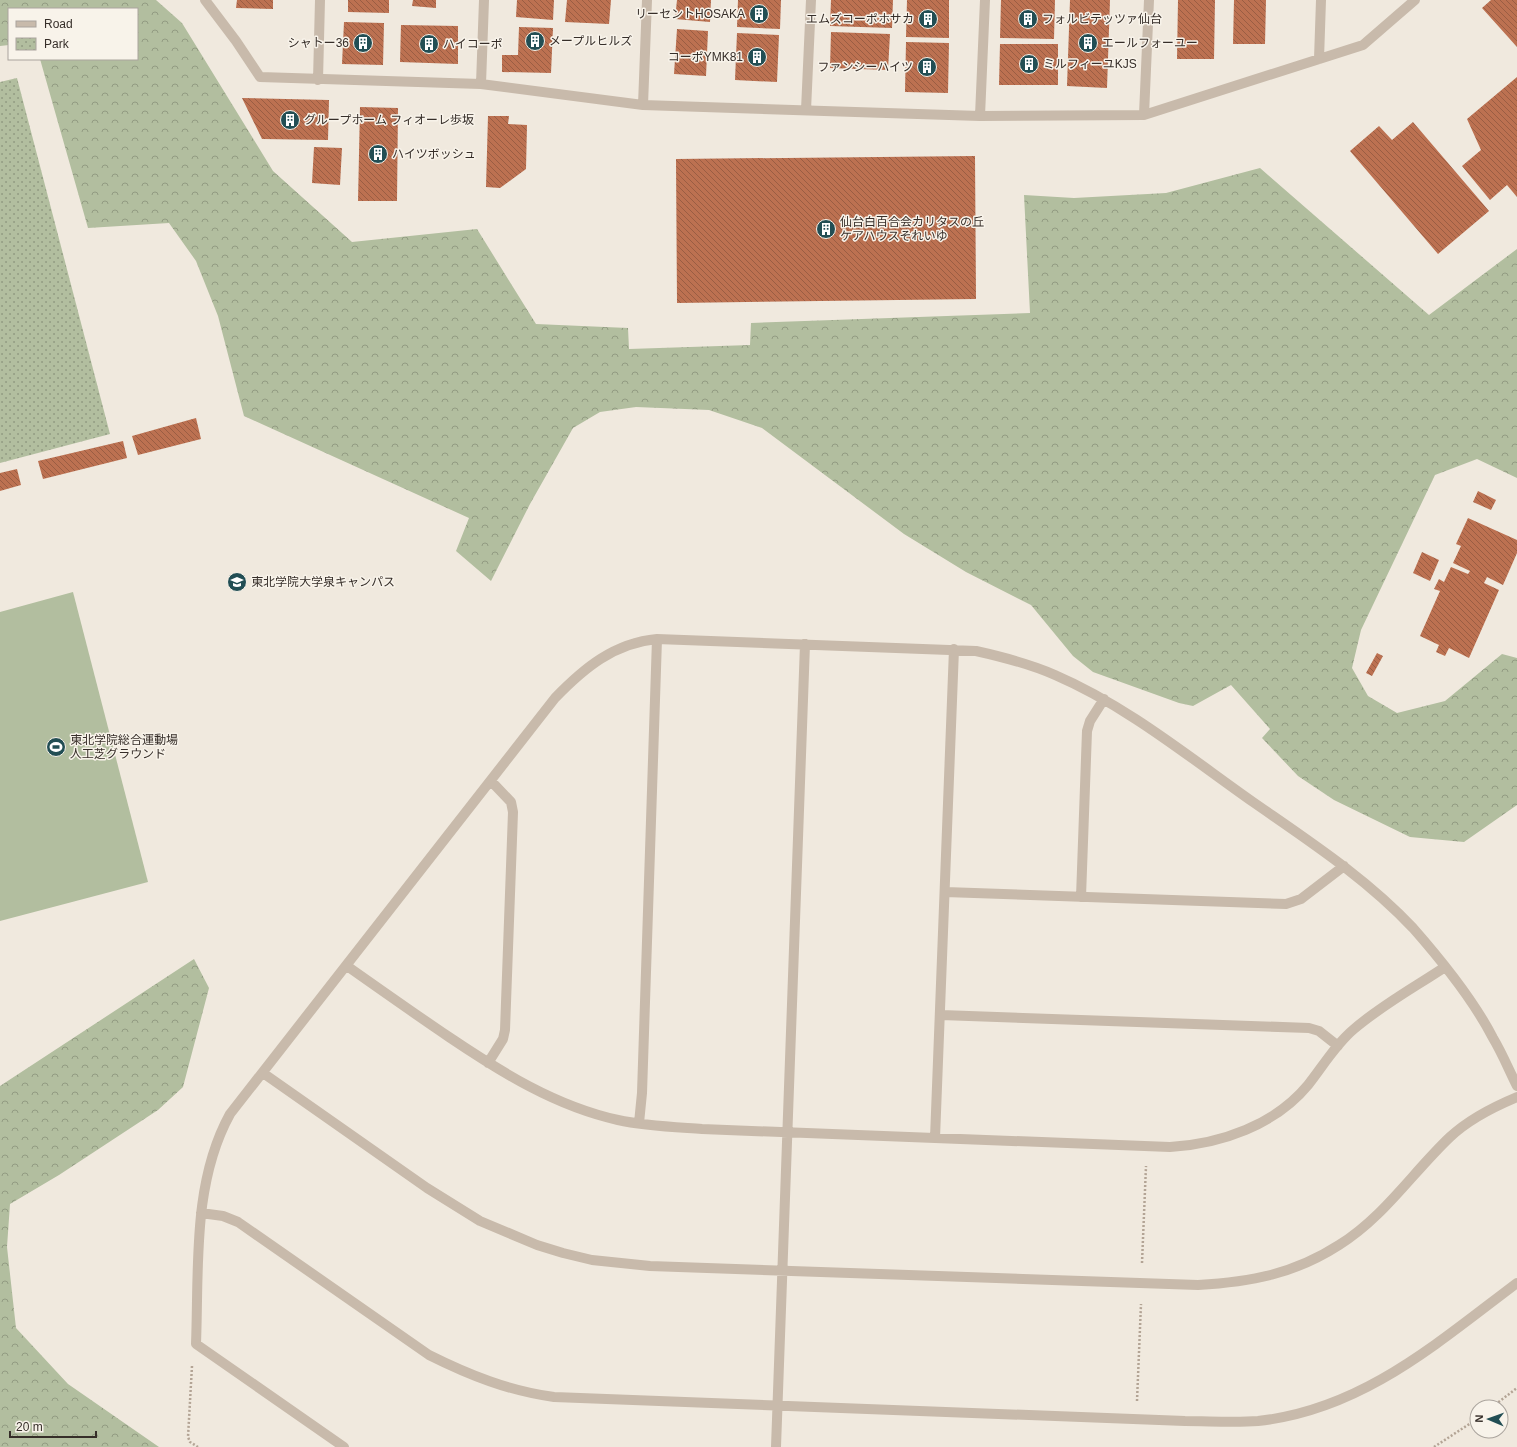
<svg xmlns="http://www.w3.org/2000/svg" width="1517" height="1447" font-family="Helvetica,'Noto Sans JP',sans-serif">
<defs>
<pattern id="forest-crowns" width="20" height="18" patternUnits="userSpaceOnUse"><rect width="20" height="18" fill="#b2be9f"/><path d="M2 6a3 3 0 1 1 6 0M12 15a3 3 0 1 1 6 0" fill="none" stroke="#929b82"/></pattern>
<pattern id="park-dots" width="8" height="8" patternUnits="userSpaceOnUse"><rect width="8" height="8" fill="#b2be9f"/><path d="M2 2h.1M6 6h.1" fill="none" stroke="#929b82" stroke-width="1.8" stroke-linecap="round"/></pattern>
<pattern id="building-back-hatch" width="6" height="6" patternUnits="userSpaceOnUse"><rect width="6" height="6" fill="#bc7151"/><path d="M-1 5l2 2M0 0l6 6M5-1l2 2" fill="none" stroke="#9a5d43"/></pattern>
</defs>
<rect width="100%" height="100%" fill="#f0e9de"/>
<!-- grass -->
<path fill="#b2be9f" d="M 73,592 L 148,882 L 0,921 L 0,612 Z"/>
<!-- forest -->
<path fill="url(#forest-crowns)" d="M 0,0 L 156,0 L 182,23 L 273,171 L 352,242 L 477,229 L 536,324 L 628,328 L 629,349 L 750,345 L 751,323 L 1030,313 L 1024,195 L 1074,198 L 1166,193 L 1260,168 L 1429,315 L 1517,249 L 1517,478 L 1477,459 L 1435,475 L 1361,630 L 1352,668 L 1368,696 L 1397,713 L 1445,701 L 1502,654 L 1517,658 L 1517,805 L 1464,842 L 1410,837 L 1334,800 L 1298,776 L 1262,738 L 1270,729 L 1231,685 L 1193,706 L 1179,703 L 1093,672 L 1073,656 L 1031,605 L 966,572 L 904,534 L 762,428 L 709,410 L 636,407 L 600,412 L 573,428 L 530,504 L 491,581 L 456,551 L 469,518 L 244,416 L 218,316 L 196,261 L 169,223 L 88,228 L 40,59 L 137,59 L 137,9 L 9,9 L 9,45 L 0,46 Z
M 194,959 L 209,988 L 183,1087 L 158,1110 L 59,1175 L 10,1204 L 7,1247 L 16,1328 L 68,1384 L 159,1447 L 0,1447 L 0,1086 Z"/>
<!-- park -->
<path fill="url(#park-dots)" d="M 17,78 L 110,434 L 0,463 L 0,82 Z"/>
<!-- building -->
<path fill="url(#building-back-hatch)" d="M 237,0 L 273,0 L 273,9 L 236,8 Z
M 348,0 L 389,0 L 389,13 L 348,12 Z
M 413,0 L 436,0 L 436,8 L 412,6 Z
M 517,0 L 554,0 L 553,20 L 516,17 Z
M 567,0 L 611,0 L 609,24 L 565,22 Z
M 677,0 L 711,0 L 710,22 L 675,19 Z
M 738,0 L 781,0 L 780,29 L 737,27 Z
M 831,0 L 893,0 L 892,28 L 830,26 Z
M 907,0 L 949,0 L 949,38 L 906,37 Z
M 1001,0 L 1055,0 L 1054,39 L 1000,38 Z
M 1070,0 L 1110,0 L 1107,88 L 1067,86 Z
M 1178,0 L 1215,0 L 1214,59 L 1177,59 Z
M 1234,0 L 1266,0 L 1265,44 L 1233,44 Z
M 1491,0 L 1517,0 L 1517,47 L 1482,8 Z
M 344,22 L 384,23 L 383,65 L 342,64 Z
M 401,25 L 458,26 L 458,64 L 400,62 Z
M 519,27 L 553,28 L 551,73 L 502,72 L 502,55 L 518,55 Z
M 677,29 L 708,31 L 706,76 L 674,74 Z
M 831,32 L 890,34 L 888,70 L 830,68 Z
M 737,33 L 779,35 L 777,82 L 735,80 Z
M 906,42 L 949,43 L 948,93 L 905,92 Z
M 1000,44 L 1058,44 L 1058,85 L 999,85 Z
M 1517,77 L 1517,197 L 1507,185 L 1490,200 L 1462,166 L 1481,150 L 1467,119 Z
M 242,98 L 329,100 L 328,140 L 262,139 Z
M 360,107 L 398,108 L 397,201 L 358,201 Z
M 488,116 L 509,116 L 508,124 L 527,125 L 526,169 L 500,188 L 486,187 Z
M 1413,122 L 1489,211 L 1438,254 L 1350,151 L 1379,126 L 1392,140 Z
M 314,147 L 342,148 L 340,185 L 312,183 Z
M 975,156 L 976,299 L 677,303 L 676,159 Z
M 196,418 L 201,439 L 138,455 L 132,436 Z
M 123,441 L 127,458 L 43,479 L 38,461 Z
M 17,469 L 21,485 L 0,491 L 0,473 Z
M 1478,491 L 1496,500 L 1491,510 L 1473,502 Z
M 1468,518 L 1517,540 L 1517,553 L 1503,585 L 1487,577 L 1484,583 L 1499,590 L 1469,658 L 1449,648 L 1445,656 L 1436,652 L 1439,645 L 1420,636 L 1440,591 L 1434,589 L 1439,579 L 1444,582 L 1451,567 L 1468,574 L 1470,571 L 1453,563 L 1461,546 L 1456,544 Z
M 1422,552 L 1439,560 L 1430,581 L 1413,573 Z
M 1377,653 L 1383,656 L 1372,676 L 1366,673 Z"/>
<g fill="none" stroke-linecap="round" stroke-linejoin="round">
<!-- path -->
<path stroke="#b3a495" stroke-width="2.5" stroke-dasharray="2 2" stroke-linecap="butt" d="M 1142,1263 L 1146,1166
M 192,1366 L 188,1437 L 190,1442 L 198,1447
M 1137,1401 L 1141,1304
M 1492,1407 L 1517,1388
M 1434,1447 L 1477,1419"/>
<!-- minor -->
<path stroke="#c8baab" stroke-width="10" d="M 205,0 L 236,41 L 260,77 L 481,84 L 643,105 L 980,116 L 1144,115 L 1363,45 L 1415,0
M 1319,59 L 1321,0
M 318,80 L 320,0
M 481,84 L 484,0
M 643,105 L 647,0
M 806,110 L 811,0
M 1144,115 L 1149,0
M 980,116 L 985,0
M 945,892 L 1286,904 L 1301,899 L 1344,866
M 1081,897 L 1087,731 L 1090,721 L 1104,699
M 347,966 C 381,990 415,1014 449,1037 C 501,1072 555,1106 618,1120 C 645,1126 674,1127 702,1129 L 1170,1147 C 1221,1144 1275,1125 1308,1085 C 1323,1066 1336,1044 1354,1029 C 1382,1005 1415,987 1445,967
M 941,1015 L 1309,1028 L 1319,1031 L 1338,1046
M 488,1063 L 503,1039 L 505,1030 L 513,812 L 511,802 L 491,781
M 263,1073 L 427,1188 L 480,1221 L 537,1245 L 563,1253 L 592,1260 L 650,1266 L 1198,1285 C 1251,1282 1294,1274 1339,1245 C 1383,1218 1413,1172 1450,1137 C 1469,1119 1493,1107 1517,1097
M 639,1123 L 642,1093 L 657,639
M 935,1138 L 954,649
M 201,1213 L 223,1216 L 238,1222 L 429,1355 C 469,1375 509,1391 554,1397 L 1185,1421 C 1209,1421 1234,1423 1258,1421 C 1362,1410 1437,1343 1517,1283
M 344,1447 L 196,1344 C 199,1268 192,1183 230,1114 L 555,698 C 584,668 614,643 657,639 L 976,651 C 1003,657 1030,664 1055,675 C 1127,706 1189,757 1253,802 C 1309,841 1366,878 1413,928 C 1442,961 1473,999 1493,1038 C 1502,1053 1509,1070 1517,1086
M 776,1447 L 805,644"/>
</g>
<!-- icons -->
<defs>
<symbol id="building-disc" viewBox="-11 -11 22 22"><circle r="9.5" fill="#224e54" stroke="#f8f3ea"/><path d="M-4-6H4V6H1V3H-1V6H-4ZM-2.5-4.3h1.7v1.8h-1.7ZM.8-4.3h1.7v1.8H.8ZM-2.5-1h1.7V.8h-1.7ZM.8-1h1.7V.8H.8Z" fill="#fff"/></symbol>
<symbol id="university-disc" viewBox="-11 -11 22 22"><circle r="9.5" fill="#224e54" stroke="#f8f3ea"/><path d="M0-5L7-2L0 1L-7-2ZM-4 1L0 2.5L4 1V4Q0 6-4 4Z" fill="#fff"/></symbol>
<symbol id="stadium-disc" viewBox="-11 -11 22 22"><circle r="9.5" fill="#224e54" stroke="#f8f3ea"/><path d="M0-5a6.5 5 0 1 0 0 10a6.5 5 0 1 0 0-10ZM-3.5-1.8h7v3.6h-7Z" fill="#fff"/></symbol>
</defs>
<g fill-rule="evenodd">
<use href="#building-disc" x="748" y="3" width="22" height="22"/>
<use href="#building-disc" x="917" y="8" width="22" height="22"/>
<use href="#building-disc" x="1017" y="8" width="22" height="22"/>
<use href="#building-disc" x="524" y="30" width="22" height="22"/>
<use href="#building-disc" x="352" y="32" width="22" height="22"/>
<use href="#building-disc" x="1077" y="32" width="22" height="22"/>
<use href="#building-disc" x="418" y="33" width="22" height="22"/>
<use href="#building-disc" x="746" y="46" width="22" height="22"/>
<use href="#building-disc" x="1018" y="53" width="22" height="22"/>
<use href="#building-disc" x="916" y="56" width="22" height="22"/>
<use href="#building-disc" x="279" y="109" width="22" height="22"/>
<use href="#building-disc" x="367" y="143" width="22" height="22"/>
<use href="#building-disc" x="815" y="218" width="22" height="22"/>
<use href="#university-disc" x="226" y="571" width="22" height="22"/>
<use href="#stadium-disc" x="45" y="736" width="22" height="22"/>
</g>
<g text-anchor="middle" stroke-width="3" stroke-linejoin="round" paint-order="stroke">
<!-- poi labels -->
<g font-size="12" fill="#362e29" stroke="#f8f3ea" text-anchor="start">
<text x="745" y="18" text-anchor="end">リーセントHOSAKA</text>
<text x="914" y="23" text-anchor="end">エムズコーポホサカ</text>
<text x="1042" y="23">フォルビテッツァ仙台</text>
<text x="549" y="45">メープルヒルズ</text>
<text x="349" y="47" text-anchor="end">シャトー36</text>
<text x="1102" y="47">エールフォーユー</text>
<text x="443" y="48">ハイコーポ</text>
<text x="743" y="61" text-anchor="end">コーポYMK81</text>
<text x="1043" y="68">ミルフィーユKJS</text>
<text x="913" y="71" text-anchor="end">ファンシーハイツ</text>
<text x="304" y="124">グループホーム フィオーレ歩坂</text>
<text x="392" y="158">ハイツボッシュ</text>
<text x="840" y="226">仙台白百合会カリタスの丘<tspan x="840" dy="14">ケアハウスそれいゆ</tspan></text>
<text x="251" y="586">東北学院大学泉キャンパス</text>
<text x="70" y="744">東北学院総合運動場<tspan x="70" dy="14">人工芝グラウンド</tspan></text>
</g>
</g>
<!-- legend -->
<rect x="8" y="8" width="130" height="52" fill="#f8f3ea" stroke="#aaa49d"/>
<rect x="16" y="21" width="20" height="6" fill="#c8baab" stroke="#aaa49d"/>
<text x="44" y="28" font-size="12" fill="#362e29">Road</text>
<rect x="16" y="38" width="20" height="12" fill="url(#park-dots)" stroke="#aaa49d"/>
<text x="44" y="48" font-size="12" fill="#362e29">Park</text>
<!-- north arrow -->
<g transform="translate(1489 1419) rotate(272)"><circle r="19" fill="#f8f3ea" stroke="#aaa49d"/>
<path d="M0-3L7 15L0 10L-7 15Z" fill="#224e54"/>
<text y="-6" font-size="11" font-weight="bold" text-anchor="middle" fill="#362e29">N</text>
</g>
<!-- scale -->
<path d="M10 1431v6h86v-6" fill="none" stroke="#362e29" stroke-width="2"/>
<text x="16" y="1431" font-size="12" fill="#362e29" stroke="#f8f3ea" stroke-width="3" paint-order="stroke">20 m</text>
</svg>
